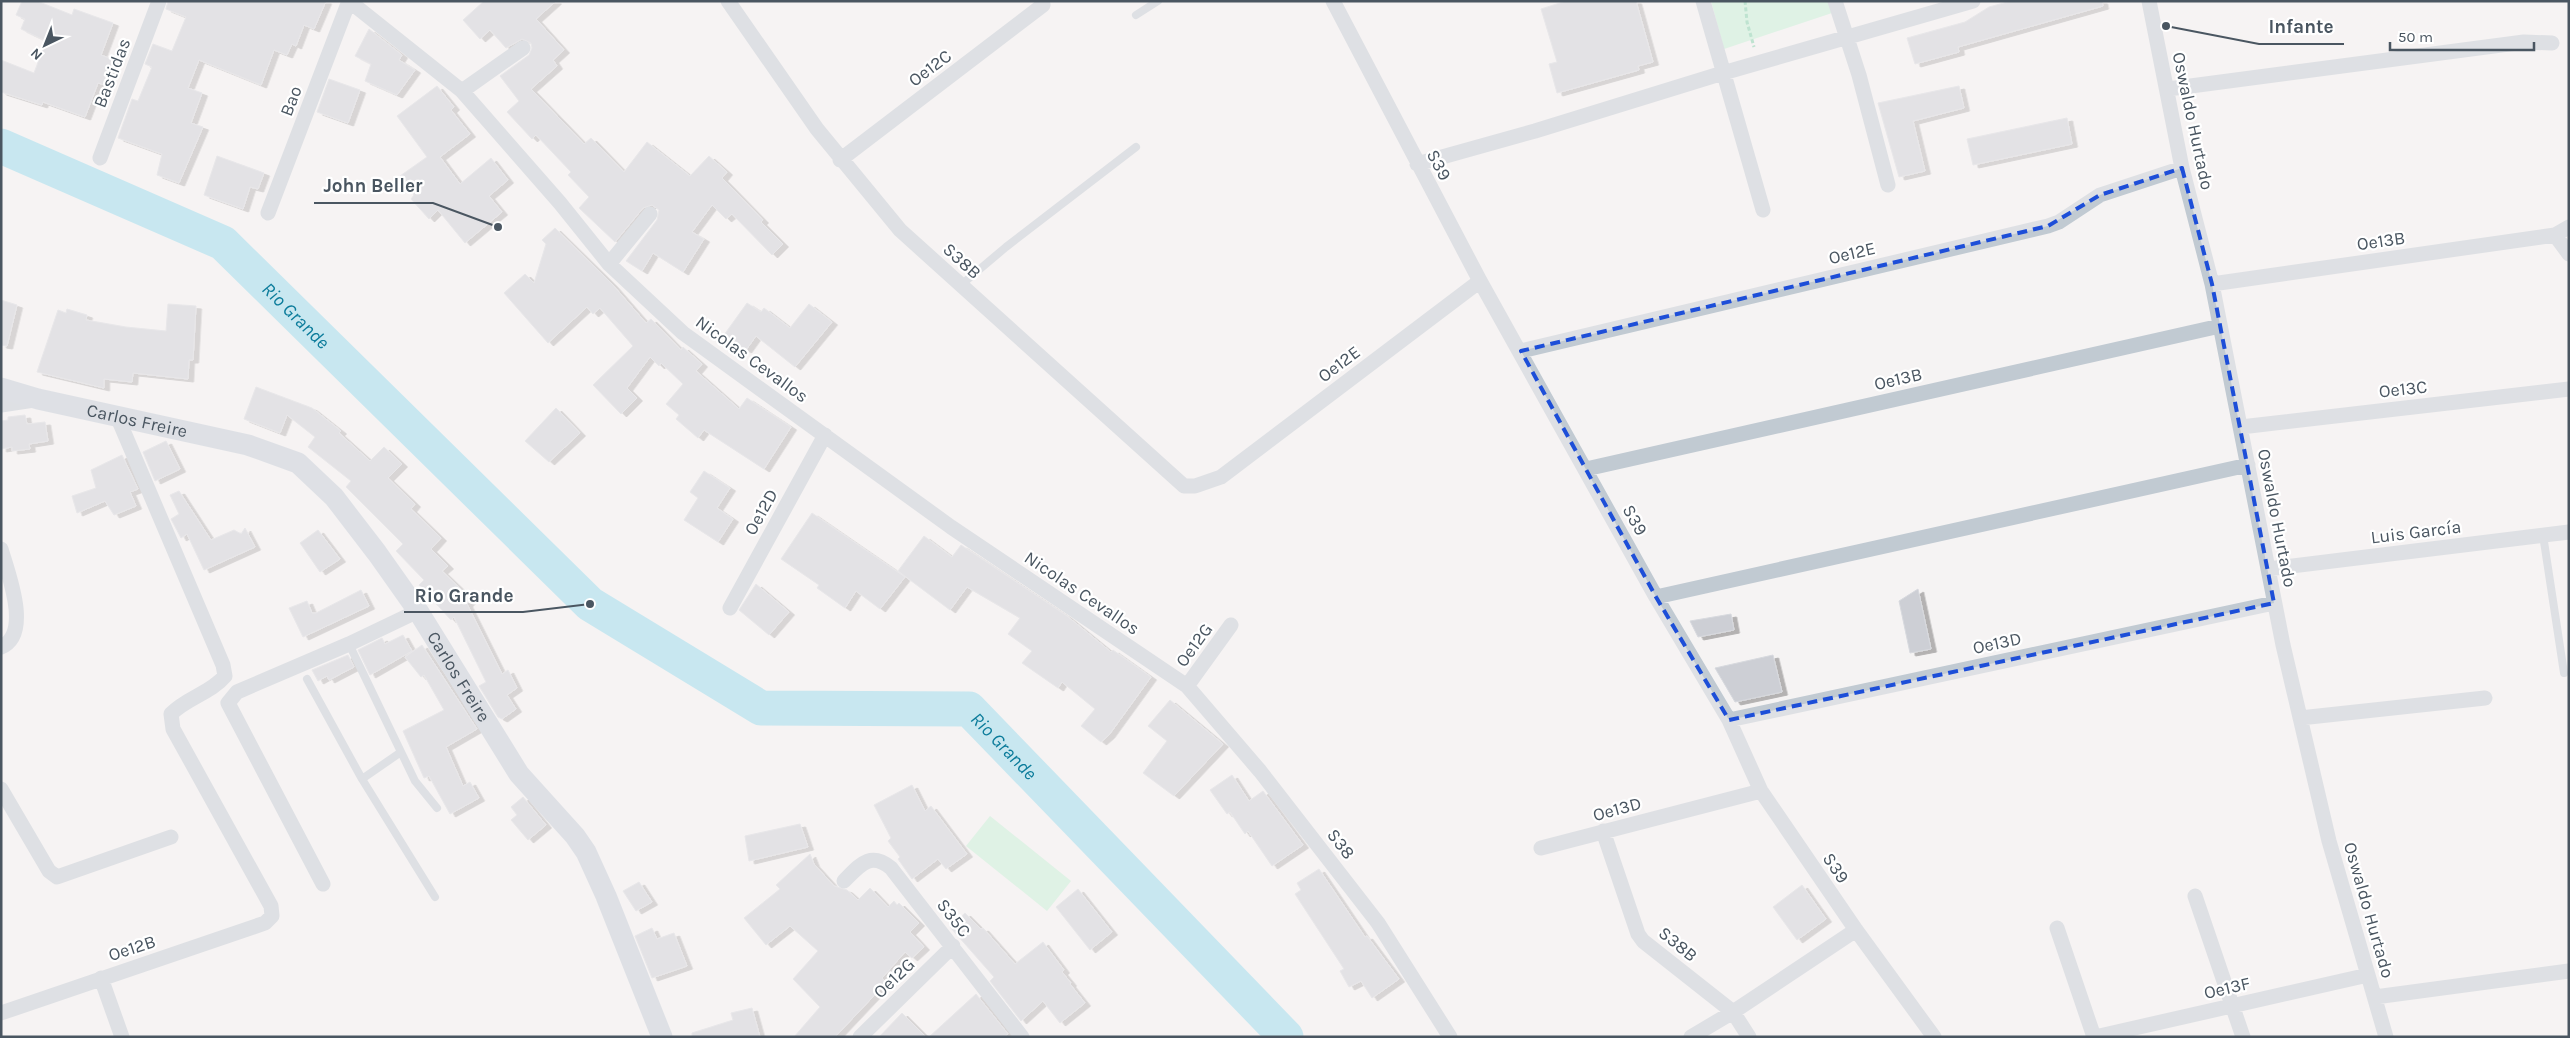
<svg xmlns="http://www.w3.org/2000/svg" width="2570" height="1038" font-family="Karla,sans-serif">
<defs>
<filter id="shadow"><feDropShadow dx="5.5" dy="3" stdDeviation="0" flood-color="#0004"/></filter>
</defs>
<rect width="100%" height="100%" fill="#f5f3f3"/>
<!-- green -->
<path fill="#c3f1d5" d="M 1711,1 L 1828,1 L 1832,13 L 1724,49 Z
M 990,816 L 1071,881 L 1047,911 L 966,846 Z"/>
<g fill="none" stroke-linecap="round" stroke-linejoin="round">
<!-- river -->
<path stroke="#90daee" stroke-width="35" id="s1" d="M 1,146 L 223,243 L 590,604 L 761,708 L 969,709 L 1286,1037"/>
</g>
<!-- building -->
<path fill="#cdcfd5" stroke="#d7d9de" filter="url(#shadow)" d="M 22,1 L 37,1 L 72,15 L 74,9 L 113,23 L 101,55 L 114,60 L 105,85 L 98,83 L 85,117 L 43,102 L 42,105 L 1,92 L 1,60 L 34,73 L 46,41 L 21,29 L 25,19 L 16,15 Z
M 168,1 L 326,1 L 314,29 L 304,25 L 296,46 L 292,44 L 287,55 L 274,50 L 261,85 L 199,60 L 188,88 L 202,93 L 191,123 L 203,127 L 179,183 L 157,175 L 162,154 L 118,138 L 132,99 L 138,101 L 152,67 L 145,64 L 153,44 L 172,51 L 186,17 L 166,9 Z
M 484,1 L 556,1 L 536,19 L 564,50 L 553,60 L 557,66 L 531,89 L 584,144 L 591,138 L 624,172 L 647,142 L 690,176 L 709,156 L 727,172 L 722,178 L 763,220 L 761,222 L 783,244 L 772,255 L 732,214 L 726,219 L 712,205 L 692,232 L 704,239 L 683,272 L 653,253 L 642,271 L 626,261 L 657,220 L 659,210 L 652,205 L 643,208 L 615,242 L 579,208 L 589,197 L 568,175 L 571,172 L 536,135 L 532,139 L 507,112 L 519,101 L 500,76 L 529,55 L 532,48 L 531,43 L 522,39 L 506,48 L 490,30 L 480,39 L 463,20 Z
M 1566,1 L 1636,1 L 1653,62 L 1638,66 L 1639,70 L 1557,93 L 1549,64 L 1557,62 L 1541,9 Z
M 2011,1 L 2102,1 L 2103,6 L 1958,47 L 1959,52 L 1915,64 L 1907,38 L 1965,22 L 1989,7 Z
M 369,29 L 402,55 L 399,60 L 415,70 L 397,95 L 365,81 L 371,64 L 355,56 Z
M 329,79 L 360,90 L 348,123 L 317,112 Z
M 437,86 L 454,107 L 451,110 L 470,134 L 440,157 L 460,184 L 491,158 L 508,180 L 489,196 L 502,212 L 465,243 L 438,210 L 429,219 L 411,199 L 414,195 L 400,176 L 427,157 L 397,116 Z
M 1959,86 L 1964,108 L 1913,121 L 1925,171 L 1899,177 L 1878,103 Z
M 2067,118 L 2072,144 L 1973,165 L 1967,139 Z
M 217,156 L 264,173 L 258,189 L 250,187 L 243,209 L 204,195 Z
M 555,228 L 612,284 L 646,323 L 651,319 L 681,350 L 683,347 L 702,364 L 696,371 L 739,409 L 747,398 L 791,427 L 764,469 L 704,430 L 698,438 L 676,419 L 679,415 L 666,404 L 683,384 L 661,363 L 659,366 L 650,357 L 627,388 L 637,398 L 621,414 L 593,385 L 633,346 L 600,308 L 593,314 L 587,307 L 548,343 L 504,293 L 525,274 L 534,283 L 546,244 L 542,240 Z
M 1,300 L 17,305 L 7,346 L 1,345 Z
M 747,303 L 761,312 L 764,308 L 790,328 L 809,304 L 832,322 L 795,367 L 756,336 L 746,350 L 724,335 Z
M 168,304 L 196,306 L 193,360 L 189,360 L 188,379 L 133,373 L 132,382 L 104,379 L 104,388 L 37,372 L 58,310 L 66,313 L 67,309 L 87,315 L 86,320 L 126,327 L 166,331 Z
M 256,387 L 312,408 L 341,431 L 339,433 L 370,461 L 384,447 L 402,464 L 388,478 L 415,504 L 411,509 L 441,538 L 431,549 L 448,566 L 442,571 L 471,599 L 467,604 L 502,674 L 508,670 L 517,688 L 507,695 L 516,709 L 502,719 L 498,717 L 479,686 L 486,682 L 454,617 L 451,620 L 419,585 L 424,580 L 396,551 L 403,544 L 346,487 L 351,481 L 308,447 L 315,437 L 287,415 L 280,433 L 244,419 Z
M 556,408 L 580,433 L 549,462 L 525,441 Z
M 25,415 L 27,424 L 45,422 L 48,441 L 29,444 L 30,449 L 12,451 L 12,447 L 1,449 L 1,421 L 8,420 L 8,417 Z
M 166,441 L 180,469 L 155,481 L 143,452 Z
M 122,455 L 138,489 L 130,492 L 136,506 L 114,515 L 105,501 L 77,513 L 72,496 L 96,488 L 91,470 Z
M 704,471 L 730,488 L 717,508 L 733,519 L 718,542 L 684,520 L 698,498 L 690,492 Z
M 179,491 L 211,540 L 234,530 L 241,534 L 245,528 L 255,547 L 204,570 L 187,534 L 181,538 L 171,519 L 179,514 L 170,495 Z
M 812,513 L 905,577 L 880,609 L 856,591 L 845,608 L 817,588 L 819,585 L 781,559 Z
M 318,530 L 340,559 L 320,572 L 300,543 Z
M 924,536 L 952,557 L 961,545 L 1067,616 L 1111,652 L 1113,650 L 1151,677 L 1109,735 L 1101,742 L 1081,726 L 1095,709 L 1062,682 L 1058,688 L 1022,663 L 1032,651 L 1008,634 L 1020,618 L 967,587 L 950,610 L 898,571 Z
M 756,584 L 789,612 L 769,635 L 739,610 Z
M 1918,589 L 1931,649 L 1910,653 L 1899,601 Z
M 361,590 L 369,606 L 303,637 L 289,608 L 307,601 L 312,613 L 316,613 Z
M 1731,614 L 1734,630 L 1698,637 L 1690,621 Z
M 403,635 L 412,651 L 370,675 L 358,650 L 382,638 L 385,644 Z
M 422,645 L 477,729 L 446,747 L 463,786 L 470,782 L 479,798 L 450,814 L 429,776 L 424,778 L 403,731 L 444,710 L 424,675 L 421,677 L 405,657 Z
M 348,655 L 354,667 L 329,680 L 327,676 L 318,681 L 312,670 Z
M 1773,655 L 1782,692 L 1735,702 L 1715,668 Z
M 1170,700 L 1223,744 L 1174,796 L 1143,773 L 1167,741 L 1148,726 Z
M 1232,775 L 1249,801 L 1263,791 L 1303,845 L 1272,866 L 1248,831 L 1245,834 L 1230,812 L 1227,814 L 1210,790 Z
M 912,785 L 925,811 L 931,806 L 967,854 L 946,869 L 938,859 L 912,879 L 898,859 L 900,857 L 888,841 L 891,838 L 874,805 Z
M 523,797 L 546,825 L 528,840 L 511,820 L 517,815 L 511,807 Z
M 800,824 L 808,847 L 749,861 L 745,836 Z
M 810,854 L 814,864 L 834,886 L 847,890 L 858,900 L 870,888 L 888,907 L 894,901 L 897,905 L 899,903 L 919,923 L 910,932 L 924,947 L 912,958 L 905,952 L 882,978 L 886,983 L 835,1037 L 794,1037 L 820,1007 L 793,979 L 818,951 L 790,926 L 766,945 L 744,918 L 780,889 L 776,885 Z
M 1319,869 L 1365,937 L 1367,936 L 1399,979 L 1372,998 L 1361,981 L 1349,987 L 1340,971 L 1344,969 L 1295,894 L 1301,890 L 1297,883 Z
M 639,882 L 652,902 L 636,911 L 623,891 Z
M 1802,885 L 1826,919 L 1797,940 L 1773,907 Z
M 1078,889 L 1112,932 L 1090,950 L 1056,907 Z
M 965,913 L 981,929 L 983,928 L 1015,964 L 1043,942 L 1064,970 L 1062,972 L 1071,983 L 1070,984 L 1085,1003 L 1060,1023 L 1043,1001 L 1021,1021 L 990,981 L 994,977 L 950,927 Z
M 652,928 L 657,939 L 674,933 L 687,966 L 652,978 L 635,936 Z
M 976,994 L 1008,1034 L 1004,1037 L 929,1037 Z
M 752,1008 L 760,1037 L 692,1037 L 692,1033 L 733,1020 L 731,1013 Z
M 902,1013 L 926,1037 L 879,1037 Z"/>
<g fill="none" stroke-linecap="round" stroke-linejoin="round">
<!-- path -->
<path stroke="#7ad0a6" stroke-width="3" stroke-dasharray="4 2.5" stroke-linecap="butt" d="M 1745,1 L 1747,22 L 1754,47"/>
<!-- lane -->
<path stroke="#c1cad2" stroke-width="8" d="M 1136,15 L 1158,1
M 961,285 L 1006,247 L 1136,147
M 2543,535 L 2564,673
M 349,644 L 415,781 L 437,808
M 307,679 L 362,779 L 435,897
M 362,779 L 401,752"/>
<!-- street -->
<path stroke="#c1cad2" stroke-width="15" d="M 349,1 L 462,91 L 560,203 L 609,264 L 683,333 L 951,527 L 1187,686 L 1260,771 L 1378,923 L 1450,1037
M 728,1 L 817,129 L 900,230 L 1184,486 L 1195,486 L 1221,477 L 1480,281
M 1333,1 L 1480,281 L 1656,597 L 1729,720 L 1761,791 L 1856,930 L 1934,1037
M 1703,1 L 1763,210
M 1835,1 L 1859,75 L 1888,185
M 2149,1 L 2182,168 L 2212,284 L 2283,645 L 2329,841 L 2386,1037
M 2168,89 L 2524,42 L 2552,43
M 462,91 L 523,48
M 100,158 L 159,1
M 840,160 L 1043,5
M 1417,164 L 1535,131 L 1723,73 L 1973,1
M 268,213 L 349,1
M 2555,235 L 2569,254
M 609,264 L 650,214
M 2212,284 L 2555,235 L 2569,227
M 1521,351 L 2048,226 L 2059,222 L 2100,195 L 2182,168
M 1,405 L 34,400
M 2241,427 L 2569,389
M 1586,469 L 2220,326
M 1,549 C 8,573 32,634 1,647
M 2268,569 L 2569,532
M 1656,597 L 2248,465
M 730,608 L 825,435
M 1187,686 L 1231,625
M 2300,718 L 2485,698
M 1729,720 L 2274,603
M 1,789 L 49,871 L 57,877 L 171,837
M 1603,831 L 1638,934 L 1643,941 L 1733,1012 L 1749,1037
M 1541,848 L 1761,791
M 844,881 C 860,865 870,851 891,868 L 1022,1037
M 323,884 L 228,703 L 237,692 L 349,644 L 418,611
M 2195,896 L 2243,1037
M 2057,928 L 2094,1037
M 101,978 L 122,1037
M 2375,997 L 2569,971
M 1,1013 L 265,923 L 272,916 L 271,906 L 173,729 L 171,714 C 186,698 211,693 225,676 L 223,665 L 117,416
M 860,1037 L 953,946
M 1691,1037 L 1733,1012 L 1856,930
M 2095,1037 L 2368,975"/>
<!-- secondary -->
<path stroke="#c1cbd6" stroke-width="21" id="s2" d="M 1,388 L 38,399 L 248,445 L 298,463 L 334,497 L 377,553 L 418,611 L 519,774 L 575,836 L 586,852 L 606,896 L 662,1037"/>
</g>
<!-- marked area -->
<path d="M0 0H2570V1038H0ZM 2182,168 L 2212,284 L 2274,603 L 1729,720 L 1656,597 L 1521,351 L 2048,226 L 2100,195 Z" fill="#f5f3f3" fill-opacity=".55" fill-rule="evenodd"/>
<path fill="none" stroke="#1d4ed8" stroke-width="4" stroke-dasharray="10 6" stroke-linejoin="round" d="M 2182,168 L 2212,284 L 2274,603 L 1729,720 L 1656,597 L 1521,351 L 2048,226 L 2100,195 Z"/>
<g text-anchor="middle" stroke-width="4.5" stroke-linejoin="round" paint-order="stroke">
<!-- street labels -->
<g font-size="18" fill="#4a5661" stroke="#fff">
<text transform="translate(930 68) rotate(-37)" y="6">Oe12C</text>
<text transform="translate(112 73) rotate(-69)" y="6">Bastidas</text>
<text transform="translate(291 101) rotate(-69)" y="6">Bao</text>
<text transform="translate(2193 121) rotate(78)" y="6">Oswaldo Hurtado</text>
<text transform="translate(1439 165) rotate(62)" y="6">S39</text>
<text transform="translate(2381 241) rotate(-8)" y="6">Oe13B</text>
<text transform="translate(1852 253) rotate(-13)" y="6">Oe12E</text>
<text transform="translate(962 261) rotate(42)" y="6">S38B</text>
<text transform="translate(752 359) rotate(36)" y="6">Nicolas Cevallos</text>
<text transform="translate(1339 364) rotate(-37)" y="6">Oe12E</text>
<text transform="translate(1898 379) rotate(-13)" y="6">Oe13B</text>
<text transform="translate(2403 389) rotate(-6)" y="6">Oe13C</text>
<text dy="6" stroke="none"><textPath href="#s2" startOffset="140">Carlos Freire</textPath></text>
<text transform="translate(761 512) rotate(-61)" y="6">Oe12D</text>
<text transform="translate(2277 518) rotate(79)" y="6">Oswaldo Hurtado</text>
<text transform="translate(1635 520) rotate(61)" y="6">S39</text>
<text transform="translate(2416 532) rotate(-7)" y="6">Luis García</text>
<text transform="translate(1082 593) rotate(34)" y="6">Nicolas Cevallos</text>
<text transform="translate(1997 643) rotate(-12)" y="6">Oe13D</text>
<text transform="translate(1194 645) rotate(-54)" y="6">Oe12G</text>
<text dy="6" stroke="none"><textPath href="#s2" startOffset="575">Carlos Freire</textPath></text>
<text transform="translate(1617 809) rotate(-15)" y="6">Oe13D</text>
<text transform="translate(1341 844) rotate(52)" y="6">S38</text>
<text transform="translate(1836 868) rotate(56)" y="6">S39</text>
<text transform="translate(2369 910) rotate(74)" y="6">Oswaldo Hurtado</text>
<text transform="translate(954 918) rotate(52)" y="6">S35C</text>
<text transform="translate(1678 944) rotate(39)" y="6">S38B</text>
<text transform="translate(132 948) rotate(-18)" y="6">Oe12B</text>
<text transform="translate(894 978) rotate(-44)" y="6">Oe12G</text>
<text transform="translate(2227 988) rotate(-13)" y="6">Oe13F</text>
</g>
<!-- water labels -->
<g font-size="19" font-style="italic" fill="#0c7c9b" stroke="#fff">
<text dy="7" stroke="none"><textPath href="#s1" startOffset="345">Rio Grande</textPath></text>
<text dy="7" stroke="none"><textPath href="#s1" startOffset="1216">Rio Grande</textPath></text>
</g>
</g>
<!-- callouts -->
<path fill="none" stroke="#4a5661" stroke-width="2" d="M2166 26L2259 44H2344M498 227L433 203H314M590 604L523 612H404"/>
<g fill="#4a5661" stroke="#fff" stroke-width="2">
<circle cx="2166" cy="26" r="5"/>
<circle cx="498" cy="227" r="5"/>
<circle cx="590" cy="604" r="5"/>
</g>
<g font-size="19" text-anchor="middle" font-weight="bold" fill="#4a5661" stroke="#fff" stroke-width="4.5" stroke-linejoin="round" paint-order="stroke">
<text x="2301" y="33">Infante</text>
<text x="373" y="192">John Beller</text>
<text x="464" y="602">Rio Grande</text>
</g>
<!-- border -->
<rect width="2570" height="1038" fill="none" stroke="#4a5661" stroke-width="5"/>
<!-- north arrow -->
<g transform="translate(45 45) rotate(223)" stroke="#ffffff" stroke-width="4" paint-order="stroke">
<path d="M0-4L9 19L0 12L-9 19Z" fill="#4a5661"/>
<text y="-8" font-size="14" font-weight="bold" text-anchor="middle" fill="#4a5661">N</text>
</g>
<!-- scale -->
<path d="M2390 42v8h144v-8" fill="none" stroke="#4a5661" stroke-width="2.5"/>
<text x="2398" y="42" font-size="15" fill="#4a5661" stroke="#ffffff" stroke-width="4" paint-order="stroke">50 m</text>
</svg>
